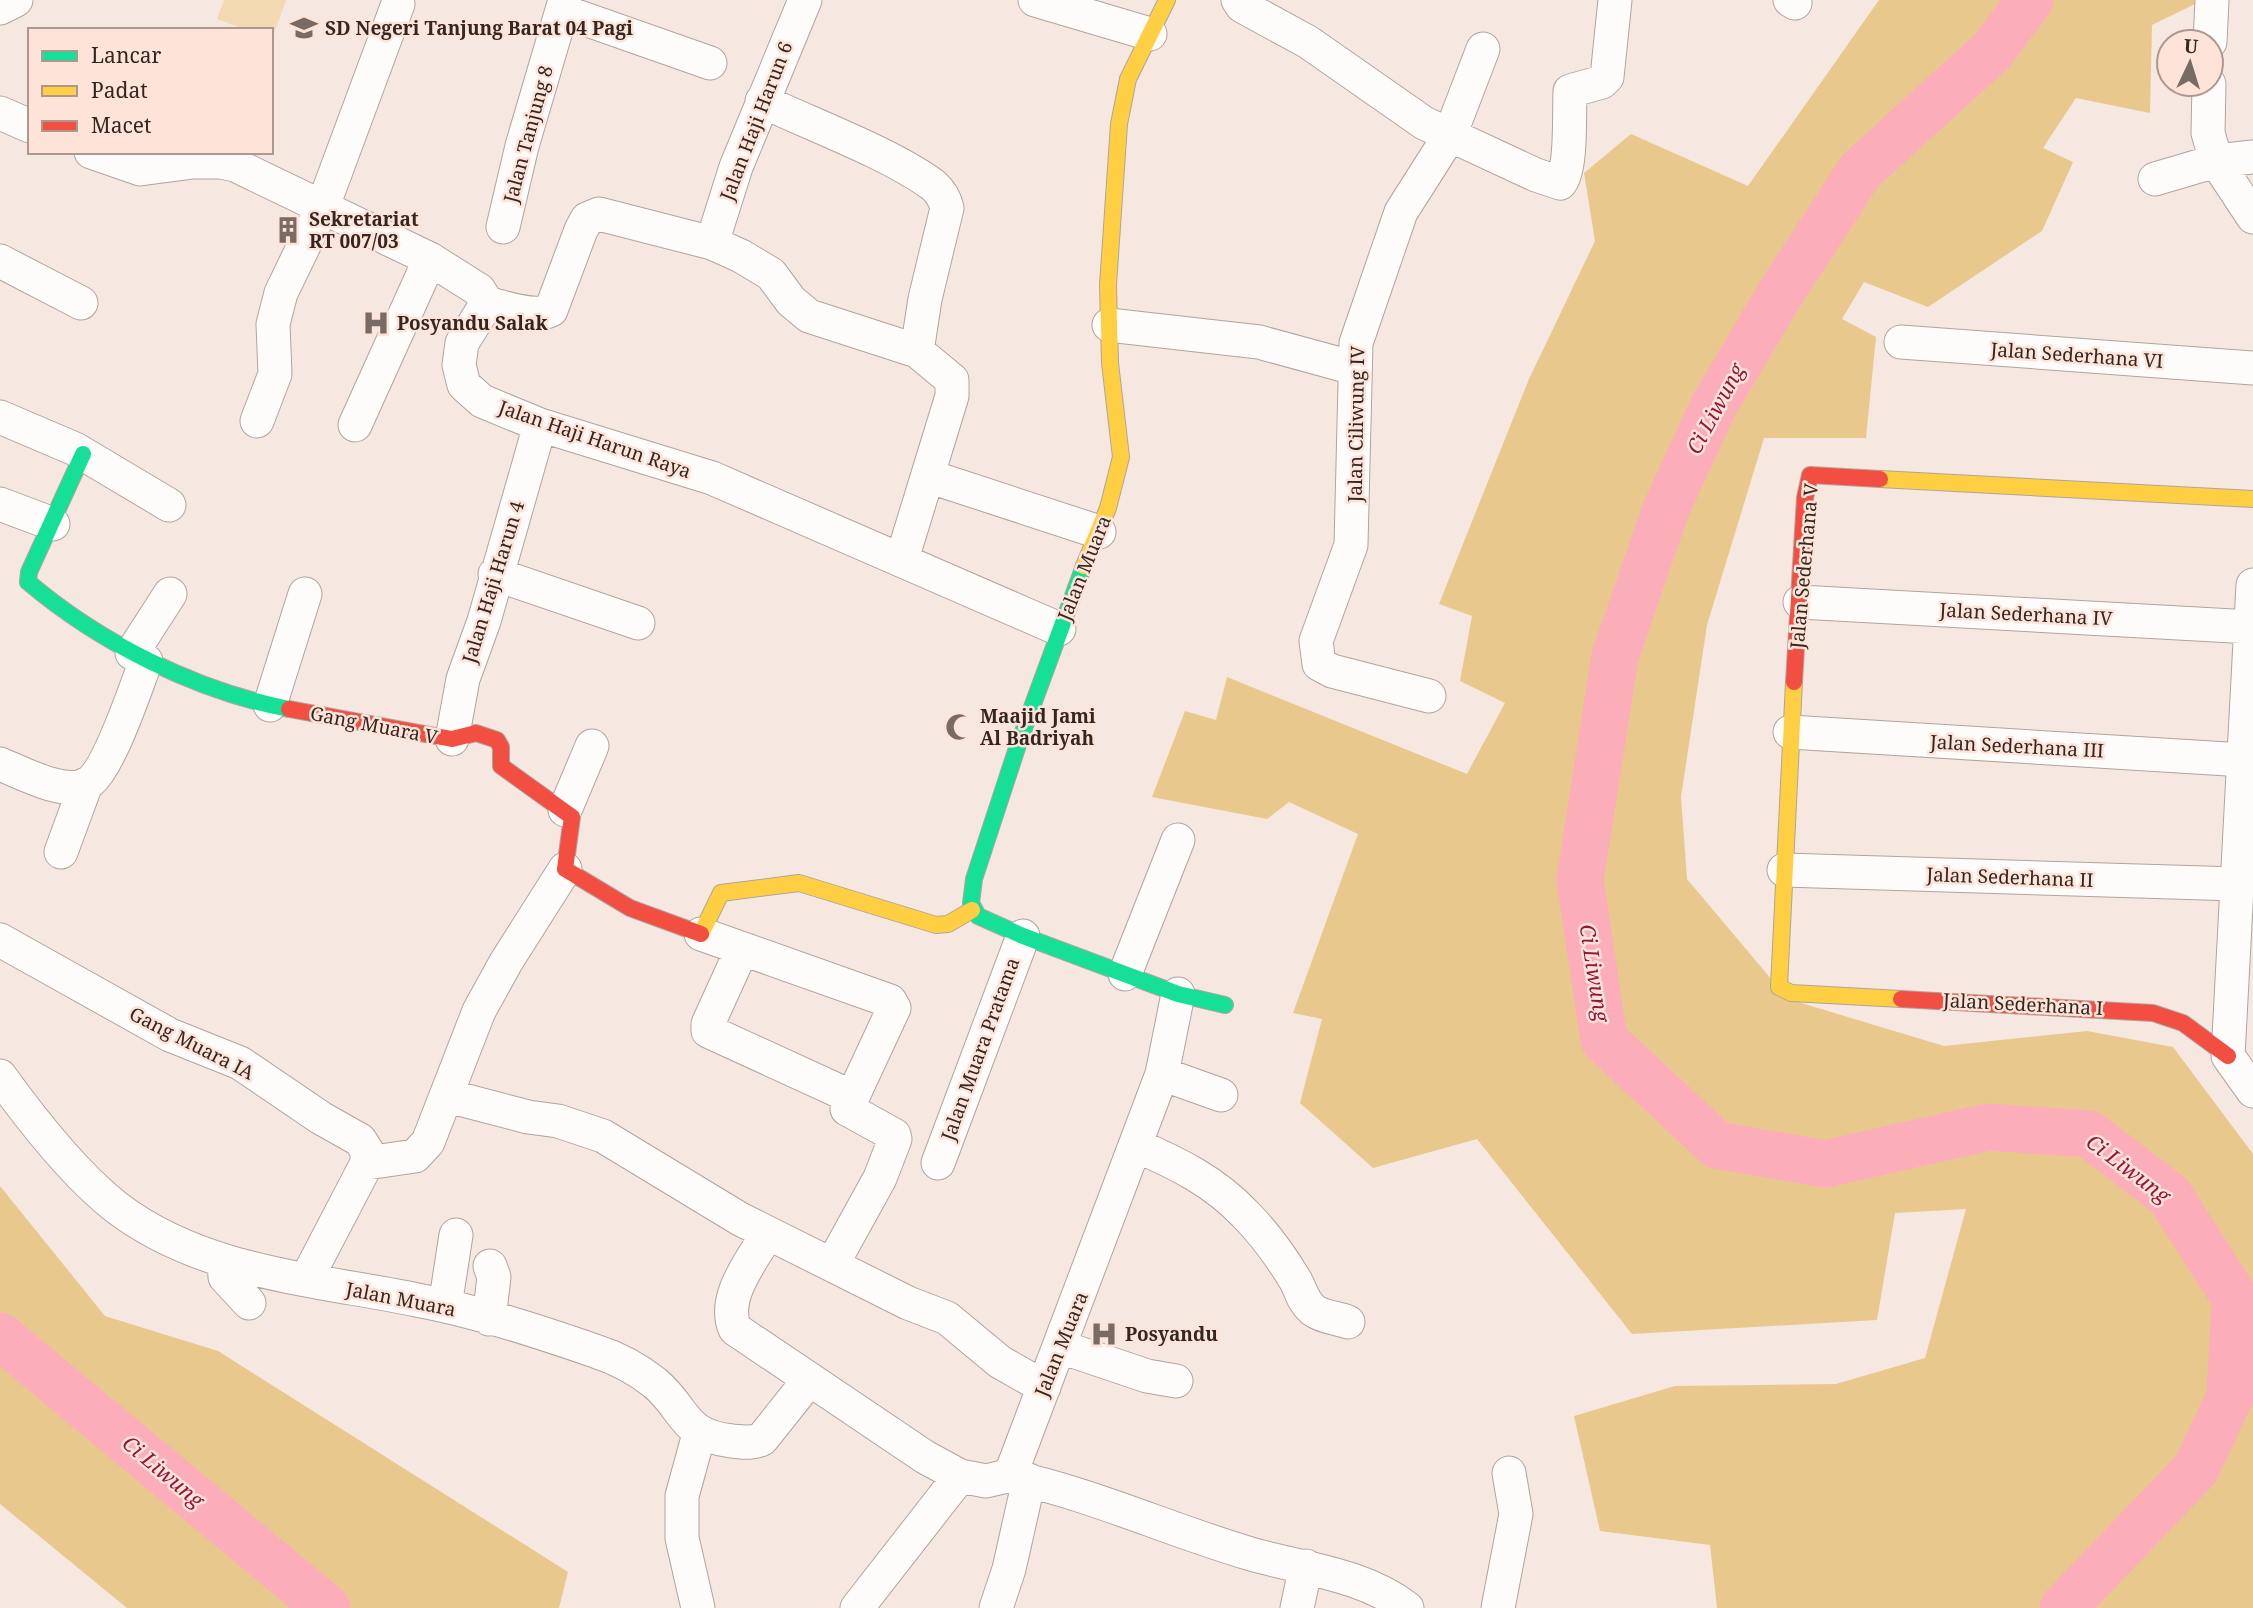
<svg xmlns="http://www.w3.org/2000/svg" width="2253" height="1608" font-family="'Noto Serif',serif">
<rect width="100%" height="100%" fill="#f6e8e0"/>
<!-- green -->
<path fill="#f2d9b1" d="M 224,0 L 286,0 L 272,39 L 271,30 L 246,30 L 217,19 Z"/>
<!-- forest -->
<path fill="#e9c88d" d="M 1879,0 L 2203,0 L 2152,25 L 2150,113 L 2076,98 L 2043,148 L 2073,162 L 2042,231 L 1928,307 L 1864,282 L 1842,319 L 1876,337 L 1866,438 L 1764,438 L 1707,625 L 1681,797 L 1687,879 L 1788,999 L 1944,1046 L 2087,1031 L 2173,1047 L 2253,1154 L 2253,1608 L 1717,1608 L 1710,1545 L 1600,1531 L 1574,1416 L 1675,1386 L 1836,1384 L 1925,1358 L 1966,1209 L 1895,1213 L 1877,1320 L 1632,1334 L 1477,1139 L 1373,1168 L 1300,1103 L 1322,1019 L 1293,1013 L 1358,834 L 1289,802 L 1267,819 L 1152,797 L 1185,711 L 1216,720 L 1227,677 L 1467,774 L 1505,703 L 1460,681 L 1472,616 L 1439,604 L 1529,379 L 1595,241 L 1584,173 L 1631,134 L 1748,186 Z
M 0,1186 L 105,1316 L 218,1351 L 568,1572 L 559,1608 L 127,1608 L 0,1504 Z"/>
<g fill="none" stroke-linecap="round" stroke-linejoin="round">
<!-- river -->
<path stroke="#fcadba" stroke-width="47" d="M 2030,0 L 1992,51 L 1860,171 L 1780,294 L 1714,405 L 1666,509 L 1615,656 L 1580,880 L 1604,1040 L 1717,1145 L 1825,1164 L 1988,1127 L 2089,1134 L 2169,1195 L 2235,1298 L 2230,1396 L 2196,1469 L 2063,1608
M 0,1336 L 327,1608"/>
<defs>
<path id="street" d="M 1035,0 L 1150,34
M 1238,0 L 1242,6 L 1308,42 L 1424,123 L 1536,175 L 1560,183 C 1572,172 1569,110 1570,91 L 1602,82 L 1607,77 L 1615,0
M 1790,0 L 1795,3
M 0,8 L 16,0
M 562,11 L 710,63
M 2210,42 L 2212,0
M 2209,84 L 2208,133 L 2216,161 L 2253,217
M 762,101 C 813,125 889,153 933,185 C 940,191 945,199 947,208 L 925,299 L 917,351
M 0,113 L 30,126
M 91,152 L 140,169 L 193,162 L 221,162 L 235,165 L 430,259 L 479,290 L 487,303 L 462,343 L 459,365 L 464,385 L 482,401 L 540,425 L 712,478 L 1059,629
M 2155,179 L 2216,161 L 2253,157
M 503,227 L 522,146 L 565,0
M 712,243 L 736,167 L 805,0
M 0,261 L 81,303
M 487,303 C 504,307 534,319 551,310 L 581,230 L 587,219 L 599,214 L 712,243 L 741,256 L 771,274 L 791,301 L 809,316 L 917,351 L 952,380 L 952,396 L 902,559
M 1109,325 L 1259,342 L 1354,368
M 1901,342 L 2253,368
M 0,417 L 75,449 L 169,505
M 257,421 L 275,374 L 273,324 L 281,293 L 323,206 L 398,4
M 355,425 L 430,259
M 928,476 L 1099,532
M 0,504 L 53,524
M 495,574 L 638,623
M 2253,585 L 2228,1056 L 2253,1091
M 1800,602 L 2251,627
M 132,653 L 170,594
M 1429,696 L 1332,671 L 1319,664 L 1316,641 L 1351,545 L 1356,343 L 1401,212 L 1450,135 L 1483,49
M 270,705 L 305,594
M 1790,732 L 2244,760
M 452,739 L 463,679 L 484,621 L 540,425
M 0,764 C 23,773 58,793 83,786 C 107,778 136,686 146,661
M 565,810 L 592,746
M 61,852 L 86,784
M 1784,870 L 2237,884
M 701,934 L 890,1001 L 894,1008 L 847,1109 L 894,1135 L 895,1139 L 880,1178 L 832,1265
M 0,940 L 170,1035 L 240,1063 L 321,1118 L 360,1140 L 367,1151 L 367,1163 L 306,1280
M 742,949 L 708,1024 L 708,1031 L 852,1097
M 1125,974 L 1178,840
M 1162,1074 L 1221,1095
M 0,1076 C 31,1119 74,1174 116,1207 C 202,1273 314,1279 417,1300 C 476,1311 537,1331 595,1351 C 617,1358 636,1368 655,1383 C 687,1410 681,1435 732,1441 C 743,1442 752,1444 762,1439 L 809,1380
M 448,1096 L 528,1117 L 558,1121 L 603,1136 L 740,1219 L 908,1303 L 947,1318 L 1000,1362 L 1044,1387
M 1137,1146 C 1177,1163 1215,1182 1245,1214 C 1264,1233 1280,1255 1294,1278 C 1301,1289 1302,1301 1313,1310 C 1322,1317 1338,1318 1348,1322
M 367,1163 L 415,1156 L 428,1142 L 479,1011 L 506,962 L 565,869
M 938,1163 L 1023,936
M 768,1233 C 753,1259 721,1297 735,1329 L 925,1457 L 960,1476 L 986,1481 L 1007,1476 L 1013,1468 L 1162,1074 L 1178,994
M 224,1262 L 225,1277 L 249,1303
M 445,1306 L 456,1235
M 489,1319 L 494,1277 L 490,1266
M 1061,1347 L 1147,1376 L 1176,1381
M 1007,1476 C 1090,1493 1169,1530 1251,1554 C 1303,1569 1363,1574 1407,1608
M 698,1608 L 682,1538 L 682,1496 L 699,1434
M 857,1608 L 960,1476
M 996,1608 L 1009,1569 L 1029,1480
M 1297,1608 L 1306,1566
M 1498,1608 L 1516,1514 L 1509,1473"/>
<path id="fast" d="M 83,454 L 29,572 L 28,582 C 100,643 196,691 289,709
M 1084,566 L 1018,745 L 974,879 L 971,903 L 978,916 L 1023,936 L 1178,994 L 1225,1005"/>
<path id="slow" d="M 1880,479 L 2253,499
M 1084,566 L 1108,508 L 1121,457 L 1110,363 L 1108,285 L 1119,124 L 1128,79 L 1167,0
M 1794,682 L 1779,987 L 1791,993 L 1901,999
M 701,934 L 721,893 L 799,883 L 936,925 L 948,924 L 972,910"/>
<path id="jam" d="M 1794,682 L 1805,498 L 1810,475 L 1880,479
M 289,709 L 452,739 L 476,733 L 497,740 L 501,747 L 501,766 L 572,817 L 565,869 L 630,908 L 701,934
M 1901,999 L 2153,1013 L 2183,1023 L 2228,1056"/>
</defs>
<!-- street casing -->
<use href="#street" stroke="#b0a49e" stroke-width="35"/>
<!-- fast casing -->
<use href="#fast" stroke="#b0a49e" stroke-width="18"/>
<!-- slow casing -->
<use href="#slow" stroke="#b0a49e" stroke-width="18"/>
<!-- jam casing -->
<use href="#jam" stroke="#b0a49e" stroke-width="18"/>
<!-- street -->
<use href="#street" stroke="#fefcfa" stroke-width="33"/>
<!-- fast -->
<use href="#fast" stroke="#16e098" stroke-width="16"/>
<!-- slow -->
<use href="#slow" stroke="#ffcf43" stroke-width="16"/>
<!-- jam -->
<use href="#jam" stroke="#f24e42" stroke-width="16"/>
</g>
<!-- icons -->
<defs>
<symbol id="school-bare" viewBox="-9 -9 18 18"><path d="M0-5L7-2L0 1L-7-2ZM-4 1L0 2.5L4 1V4Q0 6-4 4Z" fill="#776b64" stroke="#fee4d8" stroke-width="2.5" paint-order="stroke"/></symbol>
<symbol id="building-bare" viewBox="-9 -9 18 18"><path d="M-4-6H4V6H1V3H-1V6H-4ZM-2.5-4.3h1.7v1.8h-1.7ZM.8-4.3h1.7v1.8H.8ZM-2.5-1h1.7V.8h-1.7ZM.8-1h1.7V.8H.8Z" fill="#776b64" stroke="#fee4d8" stroke-width="2.5" paint-order="stroke"/></symbol>
<symbol id="hospital-bare" viewBox="-9 -9 18 18"><path d="M-5-5h3v3.5h4V-5h3V5h-3V1.5h-4V5h-3Z" fill="#776b64" stroke="#fee4d8" stroke-width="2.5" paint-order="stroke"/></symbol>
<symbol id="mosque-bare" viewBox="-9 -9 18 18"><path d="M3.5-4.9A6 6 0 1 0 3.5 4.9A5 5 0 1 1 3.5-4.9Z" fill="#776b64" stroke="#fee4d8" stroke-width="2.5" paint-order="stroke"/></symbol>
</defs>
<g fill-rule="evenodd">
<use href="#school-bare" x="285" y="9" width="38" height="38"/>
<use href="#building-bare" x="269" y="211" width="38" height="38"/>
<use href="#hospital-bare" x="357" y="304" width="38" height="38"/>
<use href="#mosque-bare" x="940" y="708" width="38" height="38"/>
<use href="#hospital-bare" x="1085" y="1315" width="38" height="38"/>
</g>
<g text-anchor="middle" stroke-width="5" stroke-linejoin="round" paint-order="stroke">
<!-- poi labels -->
<g font-size="19" font-weight="bold" fill="#332722" stroke="#fee4d8" text-anchor="start">
<text x="325" y="35">SD Negeri Tanjung Barat 04 Pagi</text>
<text x="309" y="226">Sekretariat<tspan x="309" dy="22">RT 007/03</tspan></text>
<text x="397" y="330">Posyandu Salak</text>
<text x="980" y="723">Maajid Jami<tspan x="980" dy="22">Al Badriyah</tspan></text>
<text x="1125" y="1341">Posyandu</text>
</g>
<!-- street labels -->
<g font-size="19" fill="#332722" stroke="#fee4d8">
<text transform="translate(756 121) rotate(-69)" y="7">Jalan Haji Harun 6</text>
<text transform="translate(528 134) rotate(-75)" y="7">Jalan Tanjung 8</text>
<text transform="translate(2077 355) rotate(4)" y="7">Jalan Sederhana VI</text>
<text transform="translate(1356 424) rotate(-89)" y="7">Jalan Ciliwung IV</text>
<text transform="translate(595 439) rotate(19)" y="7">Jalan Haji Harun Raya</text>
<text transform="translate(1804 566) rotate(-85)" y="7">Jalan Sederhana V</text>
<text transform="translate(1084 568) rotate(-68)" y="7">Jalan Muara</text>
<text transform="translate(493 582) rotate(-73)" y="7">Jalan Haji Harun 4</text>
<text transform="translate(2026 614) rotate(3)" y="7">Jalan Sederhana IV</text>
<text transform="translate(374 725) rotate(11)" y="7">Gang Muara V</text>
<text transform="translate(2017 746) rotate(3)" y="7">Jalan Sederhana III</text>
<text transform="translate(2010 877) rotate(2)" y="7">Jalan Sederhana II</text>
<text transform="translate(2023 1004) rotate(3)" y="7">Jalan Sederhana I</text>
<text transform="translate(192 1043) rotate(27)" y="7">Gang Muara IA</text>
<text transform="translate(980 1049) rotate(-70)" y="7">Jalan Muara Pratama</text>
<text transform="translate(401 1299) rotate(11)" y="7">Jalan Muara</text>
<text transform="translate(1061 1344) rotate(-68)" y="7">Jalan Muara</text>
</g>
<!-- water labels -->
<g font-size="21" font-style="italic" fill="#931540" stroke="#fee4d8">
<text transform="translate(1716 409) rotate(-62)" y="7">Ci Liwung</text>
<text transform="translate(1594 973) rotate(81)" y="7">Ci Liwung</text>
<text transform="translate(2128 1169) rotate(37)" y="7">Ci Liwung</text>
<text transform="translate(163 1472) rotate(40)" y="7">Ci Liwung</text>
</g>
</g>
<!-- legend -->
<rect x="28" y="28" width="245" height="126" fill="#fee4d8" stroke="#ad988f" stroke-width="2"/>
<rect x="42" y="51" width="35" height="10" fill="#16e098" stroke="#ad988f" stroke-width="2"/>
<text x="91" y="63" font-size="21" fill="#332722">Lancar</text>
<rect x="42" y="86" width="35" height="10" fill="#ffcf43" stroke="#ad988f" stroke-width="2"/>
<text x="91" y="98" font-size="21" fill="#332722">Padat</text>
<rect x="42" y="121" width="35" height="10" fill="#f24e42" stroke="#ad988f" stroke-width="2"/>
<text x="91" y="133" font-size="21" fill="#332722">Macet</text>
<!-- north arrow -->
<g transform="translate(2190 63) rotate(4)"><circle r="33" fill="#fee4d8" stroke="#ad988f" stroke-width="2"/>
<path d="M0-5L12 26L0 18L-12 26Z" fill="#776b64"/>
<text y="-10" font-size="19" font-weight="bold" text-anchor="middle" fill="#332722">U</text>
</g>
</svg>
